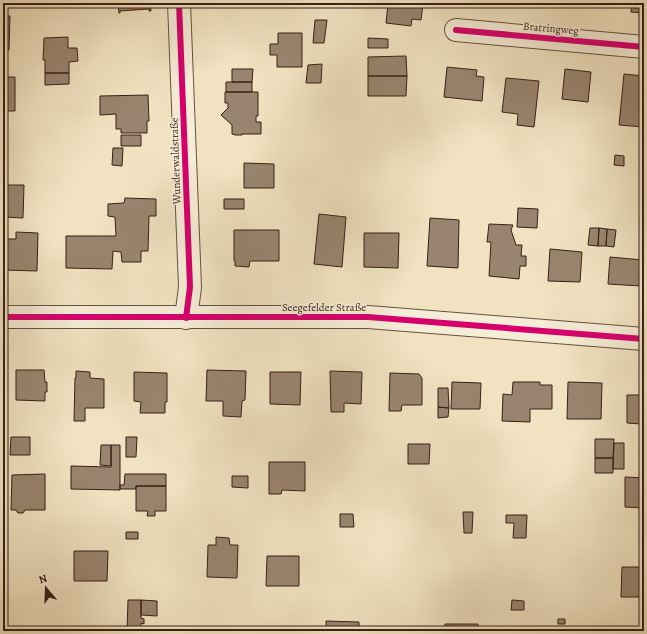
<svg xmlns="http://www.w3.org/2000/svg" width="647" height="634" font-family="Alegreya,serif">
<rect width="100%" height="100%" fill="#f1e3c2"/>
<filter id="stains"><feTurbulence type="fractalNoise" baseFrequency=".005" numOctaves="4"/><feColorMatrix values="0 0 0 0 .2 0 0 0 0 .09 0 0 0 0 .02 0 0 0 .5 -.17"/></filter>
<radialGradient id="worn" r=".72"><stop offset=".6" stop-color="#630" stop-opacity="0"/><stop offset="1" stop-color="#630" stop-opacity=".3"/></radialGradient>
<!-- building -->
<path fill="#99856f" stroke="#391f15" d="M 118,3 L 150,3 L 151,11 L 149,11 L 149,9 L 120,11 L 120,13 L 119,13 Z
M 225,3 L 253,3 L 225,5 Z
M 404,3 L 423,3 L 421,20 L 412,19 L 411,26 L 386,23 L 388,4 L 404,5 Z
M 632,3 L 644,3 L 644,13 L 631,12 Z
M 3,16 L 10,16 L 9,50 L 3,50 Z
M 315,20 L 327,20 L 324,43 L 313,43 Z
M 278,33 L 302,33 L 302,67 L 277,67 L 277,55 L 270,55 L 270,44 L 278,44 Z
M 68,37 L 68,48 L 77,48 L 78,61 L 69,62 L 69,73 L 45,73 L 45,60 L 43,60 L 44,38 Z
M 368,38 L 388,39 L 388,48 L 368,48 Z
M 406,56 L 407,76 L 368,76 L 368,57 Z
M 322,64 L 321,83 L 306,83 L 308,65 Z
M 447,67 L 477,70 L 476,76 L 484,77 L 482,101 L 444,97 Z
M 232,69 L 253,69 L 252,82 L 232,82 Z
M 565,69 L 591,72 L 588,102 L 562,99 Z
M 3,72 L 4,77 L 15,77 L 15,111 L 3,111 Z
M 45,73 L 69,73 L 69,84 L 45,85 Z
M 624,74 L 644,76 L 644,127 L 619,125 Z
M 368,76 L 407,76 L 406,96 L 368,96 Z
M 506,78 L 539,81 L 534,127 L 517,125 L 518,114 L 502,112 Z
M 226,82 L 252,82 L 252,92 L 226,92 Z
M 225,92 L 258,92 L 258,116 L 256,116 L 256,122 L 261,122 L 261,134 L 242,134 L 242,135 L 235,135 L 232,134 L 232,125 L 221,115 L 228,108 L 228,103 L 225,103 Z
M 148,95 L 149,121 L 147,121 L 147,133 L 121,133 L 121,129 L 116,129 L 116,114 L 100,115 L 100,96 Z
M 121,135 L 141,135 L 141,146 L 121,146 Z
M 113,148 L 123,148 L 122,166 L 112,165 Z
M 615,155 L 624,156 L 624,166 L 614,165 Z
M 244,163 L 274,164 L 274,188 L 244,188 Z
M 3,185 L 24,185 L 23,218 L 3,217 Z
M 125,198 L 156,199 L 156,216 L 149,216 L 148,251 L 141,251 L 141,262 L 122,262 L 121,252 L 113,251 L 112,269 L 66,268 L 66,236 L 116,236 L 115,217 L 108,216 L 108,204 L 124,203 Z
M 224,199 L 244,199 L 244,209 L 224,209 Z
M 518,208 L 538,209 L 537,228 L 517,227 Z
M 319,214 L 346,217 L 342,267 L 314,264 Z
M 430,218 L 459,220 L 458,268 L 427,266 Z
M 489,224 L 513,225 L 511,230 L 516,245 L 522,245 L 521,256 L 526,256 L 526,266 L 520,266 L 519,279 L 489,276 L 491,242 L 487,242 Z
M 590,228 L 599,228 L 598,246 L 588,245 Z
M 599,228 L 607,229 L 606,246 L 598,246 Z
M 607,229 L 616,230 L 614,247 L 606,246 Z
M 234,230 L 279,230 L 279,261 L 250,261 L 249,267 L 235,266 L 235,261 L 234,261 Z
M 16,232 L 38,233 L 37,271 L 3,270 L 3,239 L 16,239 Z
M 364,233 L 399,233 L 398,268 L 364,267 Z
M 550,249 L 582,252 L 580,282 L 548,281 Z
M 610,257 L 643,260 L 641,286 L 608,284 Z
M 16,370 L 44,370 L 45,382 L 47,382 L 47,392 L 45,392 L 45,401 L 16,400 Z
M 207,370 L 246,371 L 245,400 L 242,401 L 241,417 L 223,416 L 223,401 L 206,401 Z
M 76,371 L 90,372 L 90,378 L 104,379 L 104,408 L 85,408 L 85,421 L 74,421 L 75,378 L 76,378 Z
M 330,371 L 362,372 L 361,404 L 344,403 L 344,412 L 331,412 Z
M 134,372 L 167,373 L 167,402 L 165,402 L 165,413 L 140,413 L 141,402 L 134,401 Z
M 270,372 L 301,372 L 300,405 L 270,404 Z
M 390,373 L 419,374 L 422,378 L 422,405 L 402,405 L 401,411 L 389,411 Z
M 452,382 L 481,383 L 480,409 L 451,409 Z
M 513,382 L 540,382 L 540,385 L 552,385 L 552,409 L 530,409 L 530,422 L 502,421 L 503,394 L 512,395 Z
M 568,382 L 602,383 L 601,419 L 567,419 Z
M 438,388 L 448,388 L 449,408 L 438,407 Z
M 627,395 L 644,395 L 644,434 L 640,434 L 641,424 L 627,423 Z
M 438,407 L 449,408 L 448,417 L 438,418 Z
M 11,437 L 30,437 L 30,455 L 10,455 Z
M 126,437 L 137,437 L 136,457 L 126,457 Z
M 595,439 L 614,439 L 613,458 L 595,458 Z
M 614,443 L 624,443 L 624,469 L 613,469 Z
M 408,444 L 430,444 L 429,464 L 408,464 Z
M 101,445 L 111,445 L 111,466 L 100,465 Z
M 111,445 L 120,445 L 120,490 L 71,489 L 71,466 L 111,467 Z
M 595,458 L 613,458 L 613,473 L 595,473 Z
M 269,462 L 305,462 L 305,491 L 282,490 L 281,494 L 269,494 Z
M 45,474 L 45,510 L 25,510 L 23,513 L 18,513 L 16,510 L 11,510 L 12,475 Z
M 125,474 L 166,474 L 166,486 L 136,486 L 136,489 L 120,489 L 120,485 L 124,485 Z
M 232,476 L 248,476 L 248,488 L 232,487 Z
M 625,477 L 644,478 L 644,508 L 625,507 Z
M 136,486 L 166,486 L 166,511 L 155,511 L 155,516 L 147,516 L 148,511 L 136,511 Z
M 463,512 L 473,512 L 472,533 L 464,533 Z
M 340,514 L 353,514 L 354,527 L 340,527 Z
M 506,515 L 527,515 L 526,538 L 513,538 L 514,523 L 506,523 Z
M 126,532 L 138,532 L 138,539 L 126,539 Z
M 216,537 L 229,538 L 230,545 L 238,545 L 237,578 L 207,577 L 208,545 L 216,545 Z
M 74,551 L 108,551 L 107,581 L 74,581 Z
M 267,556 L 299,556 L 299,586 L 266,586 Z
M 622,567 L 644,567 L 644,597 L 621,597 Z
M 128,600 L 141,600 L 141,618 L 144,619 L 144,624 L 141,623 L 141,631 L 127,631 Z
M 141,600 L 157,601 L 157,616 L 141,615 Z
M 512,600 L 524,601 L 524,610 L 511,610 Z
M 558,619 L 565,619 L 565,624 L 558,624 Z
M 326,621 L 359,622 L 359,631 L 326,631 Z
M 445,624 L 478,624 L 478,631 L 444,631 Z
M 385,627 L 418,627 L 418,631 L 385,631 Z"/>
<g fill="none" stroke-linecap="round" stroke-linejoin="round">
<defs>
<path id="minor" d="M 179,3 L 190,287 L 186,318
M 456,30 L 644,47"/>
<path id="tertiary" d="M 3,317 L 368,317 L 644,339"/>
</defs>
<!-- minor casing -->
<use href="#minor" stroke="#675040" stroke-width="24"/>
<!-- tertiary casing -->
<use href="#tertiary" stroke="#675040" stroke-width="24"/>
<!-- minor -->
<use href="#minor" stroke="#f6edd7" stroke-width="22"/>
<!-- tertiary -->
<use href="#tertiary" stroke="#f6edd7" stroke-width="22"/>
<defs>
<path id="cycleway" d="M 179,3 L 190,287 L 186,318
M 456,30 L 644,47
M 3,317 L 368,317 L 644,339"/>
</defs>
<!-- cycleway casing -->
<use href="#cycleway" stroke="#f6edd7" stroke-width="8"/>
<!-- cycleway -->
<use href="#cycleway" stroke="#d6006c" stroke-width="6"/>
</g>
<g text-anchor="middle" stroke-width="3" stroke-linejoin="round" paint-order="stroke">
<!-- street labels -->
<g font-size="11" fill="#391f15" stroke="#f6edd7">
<text transform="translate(551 28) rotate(5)" y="4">Bratringweg</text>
<text transform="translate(175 161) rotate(-92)" y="4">Wunderwaldstraße</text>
<text x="324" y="311">Seegefelder Straße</text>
</g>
</g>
<!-- margin -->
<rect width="647" height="634" fill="none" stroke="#f1e3c2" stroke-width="16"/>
<rect x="4" y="4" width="639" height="626" fill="none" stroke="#391f15" stroke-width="2"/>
<rect x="8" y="8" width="631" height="618" fill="none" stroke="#391f15"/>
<!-- north arrow -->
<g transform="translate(46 588) rotate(341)" stroke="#f6edd7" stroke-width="3" paint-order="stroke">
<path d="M0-3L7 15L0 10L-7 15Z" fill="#391f15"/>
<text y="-6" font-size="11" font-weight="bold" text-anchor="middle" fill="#391f15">N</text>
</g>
<rect width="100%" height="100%" filter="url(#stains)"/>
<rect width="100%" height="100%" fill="url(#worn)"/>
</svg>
